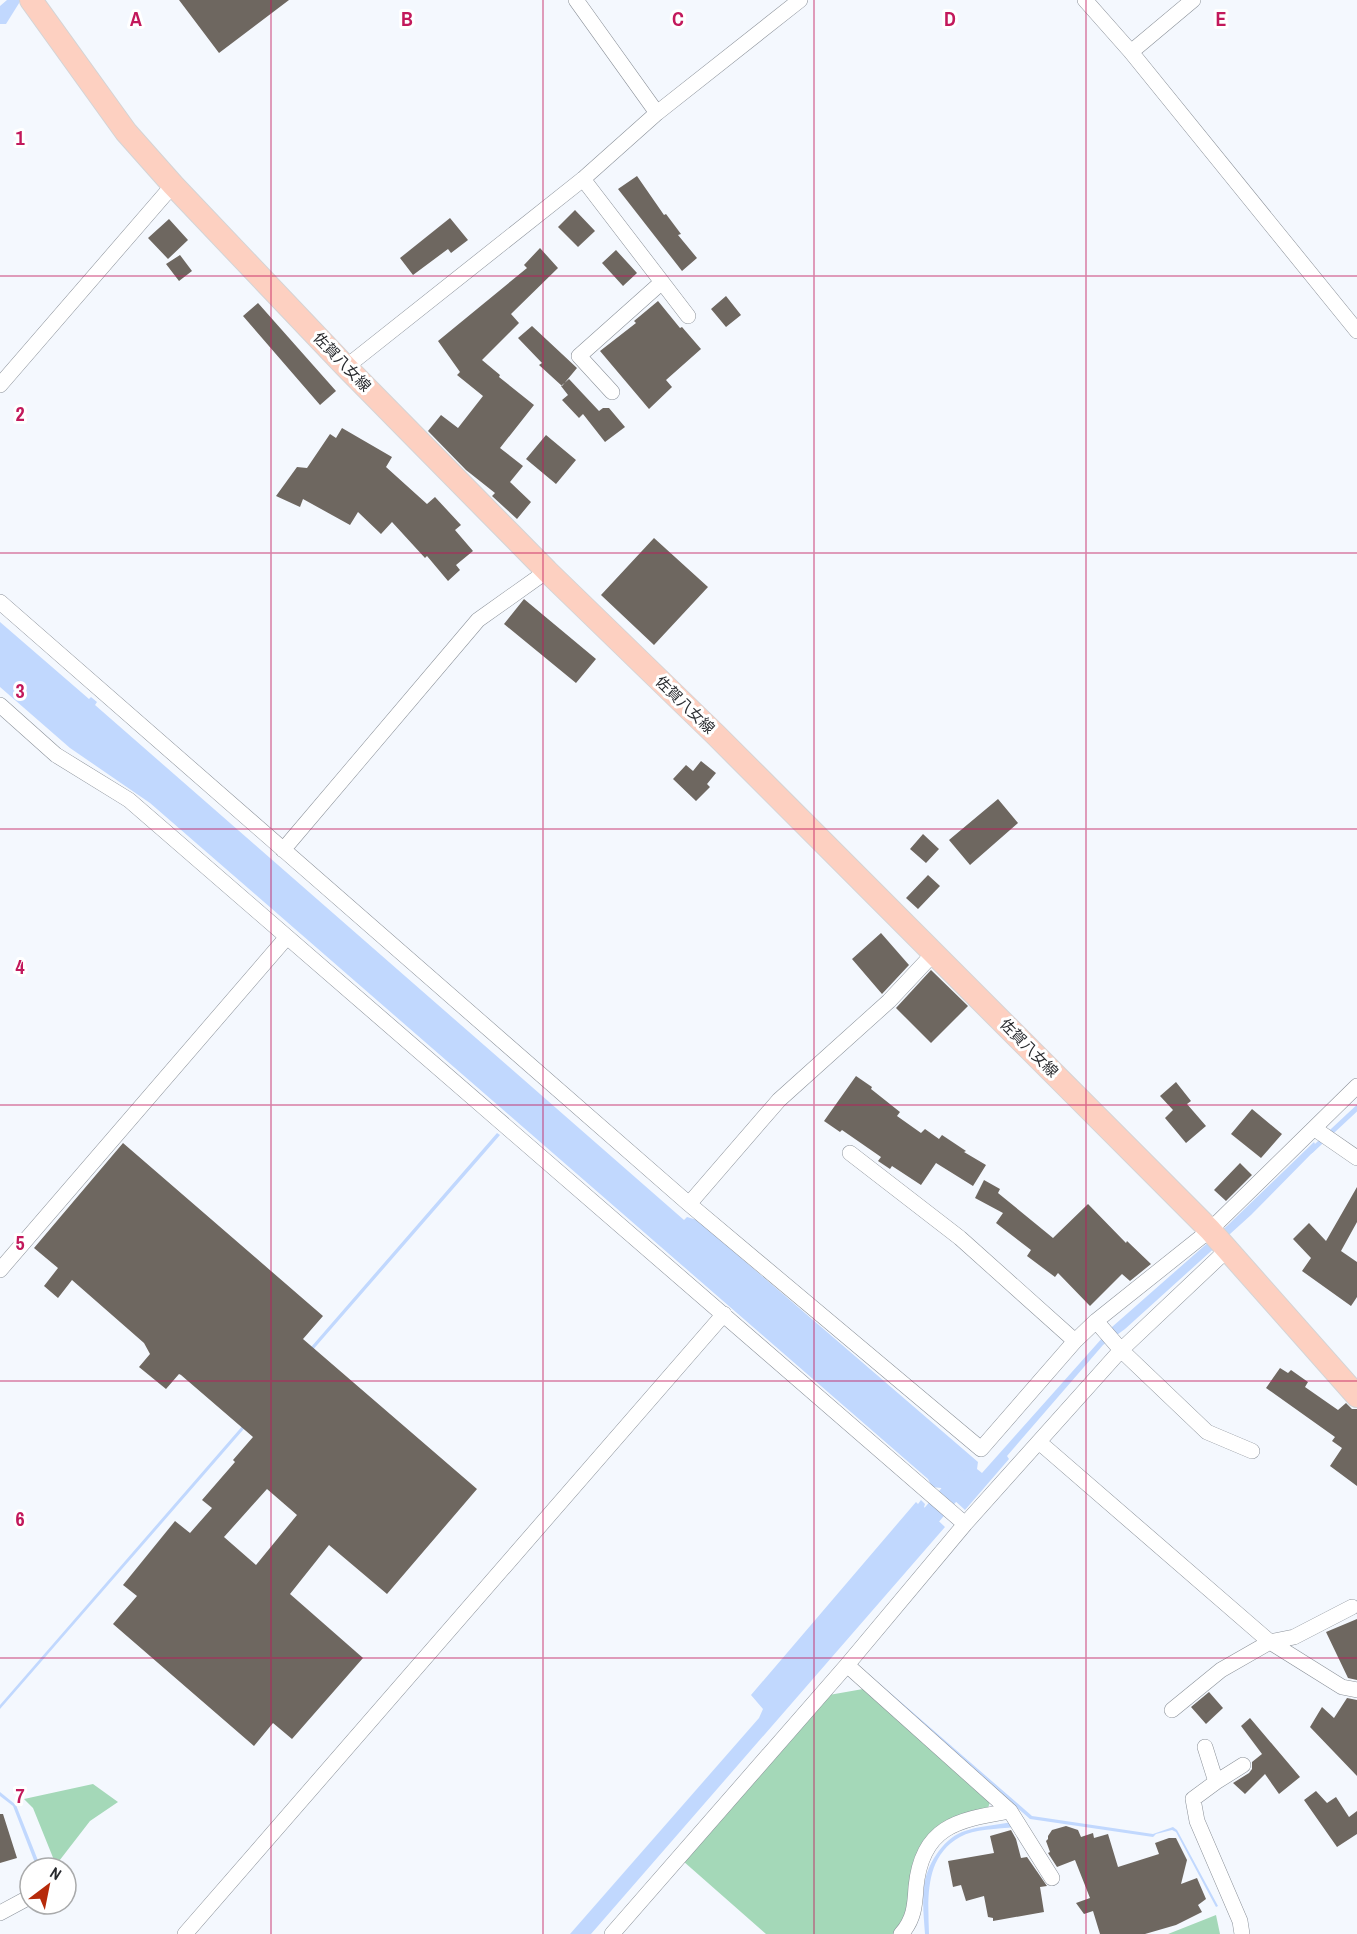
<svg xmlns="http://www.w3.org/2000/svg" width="1357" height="1934" font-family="'Archivo Narrow','Noto Sans JP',sans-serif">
<rect width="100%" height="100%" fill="#f4f8fe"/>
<!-- green -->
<path fill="#a4d8b8" d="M 863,1689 L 991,1799 L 988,1808 L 928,1837 L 907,1920 L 894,1934 L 766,1934 L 683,1861 L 829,1695 Z
M 93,1784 L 118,1802 L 90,1821 L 56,1865 L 33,1808 L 24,1799 Z
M 1216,1915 L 1220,1934 L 1168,1934 Z"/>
<!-- water -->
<path fill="#c1d8fe" d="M 7,0 L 21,0 L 6,24 L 0,24 L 0,6 Z
M 0,622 L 89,699 L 91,697 L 97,702 L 95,705 L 684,1220 L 687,1217 L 697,1220 L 978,1462 L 977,1469 L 982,1473 L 1112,1327 L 1228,1225 L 1314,1142 L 1317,1148 L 1251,1215 L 1125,1329 L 1103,1345 L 1007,1456 L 1009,1459 L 965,1510 L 941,1488 L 932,1487 L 928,1479 L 150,803 L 70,748 L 0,687 Z
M 497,1133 L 500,1135 L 0,1709 L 0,1705 Z
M 921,1500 L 925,1504 L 924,1507 L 945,1527 L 591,1934 L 570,1934 L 759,1718 L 763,1709 L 751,1695 L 916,1502 L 918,1504 Z
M 864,1670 L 1032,1816 L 1153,1834 L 1173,1827 L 1177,1830 L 1218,1906 L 1216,1907 L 1176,1832 L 1172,1830 L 1156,1834 L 1153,1837 L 1030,1819 L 862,1673 Z
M 0,1792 L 16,1805 L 41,1868 L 37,1868 L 13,1806 L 0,1796 Z
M 1013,1822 L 1015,1827 C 998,1829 974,1829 960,1837 C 924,1857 928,1899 929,1934 L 925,1934 C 924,1919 922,1902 924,1887 C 926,1866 942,1840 962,1832 C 978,1826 996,1825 1013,1822 Z"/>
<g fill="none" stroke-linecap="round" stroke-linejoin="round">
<!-- stream -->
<path stroke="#c1d8fe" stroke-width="5" d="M 1311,1151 L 1357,1108"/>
<!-- canal -->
<path stroke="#c1d8fe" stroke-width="20" d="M 915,1534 L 961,1481 L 958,1478"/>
</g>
<!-- building -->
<path fill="#6e6760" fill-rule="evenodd" d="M 179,0 L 289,0 L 219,53 Z
M 637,176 L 664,215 L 666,214 L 681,234 L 678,235 L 697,258 L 682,271 L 618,189 Z
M 575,210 L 595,231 L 578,247 L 558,227 Z
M 450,218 L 468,240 L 451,253 L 448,249 L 413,275 L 400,258 Z
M 169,219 L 188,240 L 168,259 L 148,238 Z
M 540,248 L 558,268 L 511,314 L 519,323 L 482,360 L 500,375 L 499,377 L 534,405 L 500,448 L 523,466 L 510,482 L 531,502 L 517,519 L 492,496 L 495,493 L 466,470 L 428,431 L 441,415 L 458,428 L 483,396 L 457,375 L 460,372 L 438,341 L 527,268 L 524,265 Z
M 616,250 L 637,273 L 623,286 L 602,263 Z
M 180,255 L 192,271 L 179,281 L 166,264 Z
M 726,296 L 741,315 L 726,327 L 711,309 Z
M 658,301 L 680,328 L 682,327 L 701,349 L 666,380 L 672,387 L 649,409 L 600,351 L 636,323 L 634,321 Z
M 258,303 L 336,391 L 320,405 L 243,316 Z
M 532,326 L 577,368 L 562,386 L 539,365 L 542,363 L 518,338 Z
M 569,379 L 599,411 L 603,408 L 609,408 L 625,427 L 605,442 L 583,414 L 579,418 L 562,400 L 568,395 L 561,386 Z
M 342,428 L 392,457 L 386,467 L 427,504 L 435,497 L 461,525 L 455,530 L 473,551 L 456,565 L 460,570 L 448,581 L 427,556 L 425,558 L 392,522 L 381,534 L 358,512 L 350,525 L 303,499 L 300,507 L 276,496 L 297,467 L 307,468 L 330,434 L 336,438 Z
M 546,435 L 576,460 L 556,484 L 526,459 Z
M 654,538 L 708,587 L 654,645 L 601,595 Z
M 524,599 L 596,659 L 576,683 L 504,624 Z
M 701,761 L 716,773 L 707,784 L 710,787 L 696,801 L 673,779 L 686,765 L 693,771 Z
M 998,799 L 1018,823 L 970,865 L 949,840 Z
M 923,834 L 939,849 L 926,863 L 910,849 Z
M 928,875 L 940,886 L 918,909 L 906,898 Z
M 881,933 L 909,965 L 882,994 L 852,959 Z
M 931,970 L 968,1006 L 931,1043 L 896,1008 Z
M 856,1076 L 872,1087 L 871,1089 L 900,1112 L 897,1116 L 921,1133 L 925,1129 L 939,1139 L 942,1135 L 966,1151 L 964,1152 L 986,1165 L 973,1186 L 936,1163 L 921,1185 L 892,1166 L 890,1169 L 878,1161 L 881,1157 L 842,1130 L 840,1132 L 824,1121 Z
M 1176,1082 L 1191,1101 L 1187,1104 L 1206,1126 L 1186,1143 L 1165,1118 L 1173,1110 L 1160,1096 Z
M 1252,1109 L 1282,1134 L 1261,1158 L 1231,1134 Z
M 123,1143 L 323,1316 L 303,1339 L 477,1489 L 387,1594 L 329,1545 L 290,1594 L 363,1658 L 292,1739 L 273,1723 L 254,1746 L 113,1624 L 137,1596 L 123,1585 L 175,1521 L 190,1533 L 212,1508 L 202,1500 L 235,1462 L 233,1460 L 253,1437 L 181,1375 L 179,1374 L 166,1389 L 139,1367 L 150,1354 L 144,1343 L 72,1280 L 58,1298 L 44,1286 L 58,1268 L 34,1248 ZM 267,1489 L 297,1515 L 256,1565 L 224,1537 Z
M 1240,1163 L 1252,1175 L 1226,1201 L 1214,1190 Z
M 984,1180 L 1000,1189 L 998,1193 L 1053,1238 L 1088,1204 L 1126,1243 L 1127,1241 L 1151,1264 L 1130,1281 L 1122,1274 L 1090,1306 L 1058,1273 L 1055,1277 L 1027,1256 L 1031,1250 L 996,1223 L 1003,1213 L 975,1198 Z
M 1357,1187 L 1357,1222 L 1341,1251 L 1357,1262 L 1357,1297 L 1351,1306 L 1302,1271 L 1311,1258 L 1293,1239 L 1309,1223 L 1326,1241 Z
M 1280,1368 L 1288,1373 L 1291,1370 L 1308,1382 L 1305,1387 L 1338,1410 L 1346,1403 L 1352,1409 L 1357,1409 L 1357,1486 L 1330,1466 L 1342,1448 L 1332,1441 L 1335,1437 L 1266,1388 Z
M 1357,1619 L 1357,1680 L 1348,1678 L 1326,1632 Z
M 1209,1692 L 1223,1708 L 1206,1724 L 1191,1707 Z
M 1347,1698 L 1357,1700 L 1357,1776 L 1310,1727 L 1322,1707 L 1334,1718 Z
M 1250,1718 L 1300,1777 L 1279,1794 L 1265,1774 L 1245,1794 L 1233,1783 L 1249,1773 L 1252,1769 L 1252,1762 L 1262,1754 L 1241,1726 Z
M 1316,1791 L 1327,1803 L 1336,1797 L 1349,1817 L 1357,1811 L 1357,1834 L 1337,1847 L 1304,1800 Z
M 0,1814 L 3,1814 L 17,1858 L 0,1863 Z
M 1066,1826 L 1078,1830 L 1081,1837 L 1093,1833 L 1094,1838 L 1108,1834 L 1118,1867 L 1159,1854 L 1155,1843 L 1169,1838 L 1176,1838 L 1187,1860 L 1181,1884 L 1197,1878 L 1206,1899 L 1198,1905 L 1202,1912 L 1176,1925 L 1145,1934 L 1100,1934 L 1093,1911 L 1084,1914 L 1076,1903 L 1090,1898 L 1075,1860 L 1057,1867 L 1048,1853 L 1050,1852 L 1046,1841 L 1048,1839 L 1048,1836 L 1052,1830 Z
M 1011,1830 L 1016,1839 L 1021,1858 L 1027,1857 L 1047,1886 L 1040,1887 L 1044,1912 L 993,1921 L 993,1918 L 988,1917 L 984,1896 L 966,1901 L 961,1885 L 953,1887 L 948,1861 L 994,1853 L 990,1836 Z"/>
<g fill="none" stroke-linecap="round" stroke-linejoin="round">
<defs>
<path id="street" d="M 576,0 L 657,113
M 1085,0 L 1131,52 L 1357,331
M 1131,52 L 1193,0
M 583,179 L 688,316
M 346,367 L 583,179 L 657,113 L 800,0
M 0,385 L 173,185
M 612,392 L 579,356 L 662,282
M 0,602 L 689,1204 L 981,1449 L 1075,1341 L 1096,1321 L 1210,1230 L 1357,1086
M 0,705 L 56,755 L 129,800 L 965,1524
M 283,850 L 478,620 L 547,571
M 1315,1129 L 1357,1158
M 850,1153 L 960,1238 L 1075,1341
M 689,1204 L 779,1100 L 889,1001 L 934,953
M 0,1270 L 287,937
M 1096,1321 L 1121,1350 L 1207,1432 L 1252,1451
M 1039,1442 L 1270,1642 L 1342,1687 L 1357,1690
M 847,1665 L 1010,1811 L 1052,1878
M 1172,1710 L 1221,1670 L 1270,1642 L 1294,1637 L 1352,1607
M 1205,1747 L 1216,1782
M 0,1913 L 26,1899 L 30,1894
M 185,1934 L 724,1314
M 612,1934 L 847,1665 L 965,1524 L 1121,1350 L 1229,1248
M 901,1934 C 914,1920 915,1905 916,1887 C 922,1825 959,1820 1010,1811
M 1242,1934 L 1240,1921 L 1197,1821 L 1193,1799 L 1216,1782 L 1243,1765"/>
<path id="primary" d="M 31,0 L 126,132 L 173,185 L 346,367 L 547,571 L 716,735 L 1210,1230 L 1357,1396"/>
</defs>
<!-- street casing -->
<use href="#street" stroke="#8b9199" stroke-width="16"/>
<!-- primary casing -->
<use href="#primary" stroke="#d4d4d5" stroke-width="24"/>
<!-- street -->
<use href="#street" stroke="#fff" stroke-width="15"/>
<!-- primary -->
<use href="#primary" stroke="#fdd0c1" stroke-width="22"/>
</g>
<!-- grid -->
<path fill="none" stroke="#c2185b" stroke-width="1.5" stroke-opacity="0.55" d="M 271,0 L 271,1934M 543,0 L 543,1934M 814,0 L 814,1934M 1086,0 L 1086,1934M 0,276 L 1357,276M 0,553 L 1357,553M 0,829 L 1357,829M 0,1105 L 1357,1105M 0,1381 L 1357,1381M 0,1658 L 1357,1658"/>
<g text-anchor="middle" stroke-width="6" stroke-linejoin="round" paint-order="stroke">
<!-- street labels -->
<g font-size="15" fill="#282a2e" stroke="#fff">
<text transform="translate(342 362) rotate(46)" y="5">佐賀八女線</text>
<text transform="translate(685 705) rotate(44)" y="5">佐賀八女線</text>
<text transform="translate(1029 1048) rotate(45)" y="5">佐賀八女線</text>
</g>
</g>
<g font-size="20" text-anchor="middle" font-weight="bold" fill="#c2185b" stroke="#fff" stroke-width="6" stroke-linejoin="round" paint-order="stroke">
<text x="136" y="26">A</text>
<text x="407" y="26">B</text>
<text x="678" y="26">C</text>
<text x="950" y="26">D</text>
<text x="1221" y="26">E</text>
<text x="20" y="145">1</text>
<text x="20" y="421">2</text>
<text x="20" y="698">3</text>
<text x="20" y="974">4</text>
<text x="20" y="1250">5</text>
<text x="20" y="1526">6</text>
<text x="20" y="1803">7</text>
</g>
<!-- north arrow -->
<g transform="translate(48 1886) rotate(32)"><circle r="28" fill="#ffffff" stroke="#a9aaab" stroke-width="1.5"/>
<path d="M0-4.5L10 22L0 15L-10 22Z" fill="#b62a0b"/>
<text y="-9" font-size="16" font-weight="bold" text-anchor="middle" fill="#282a2e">N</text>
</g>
</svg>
